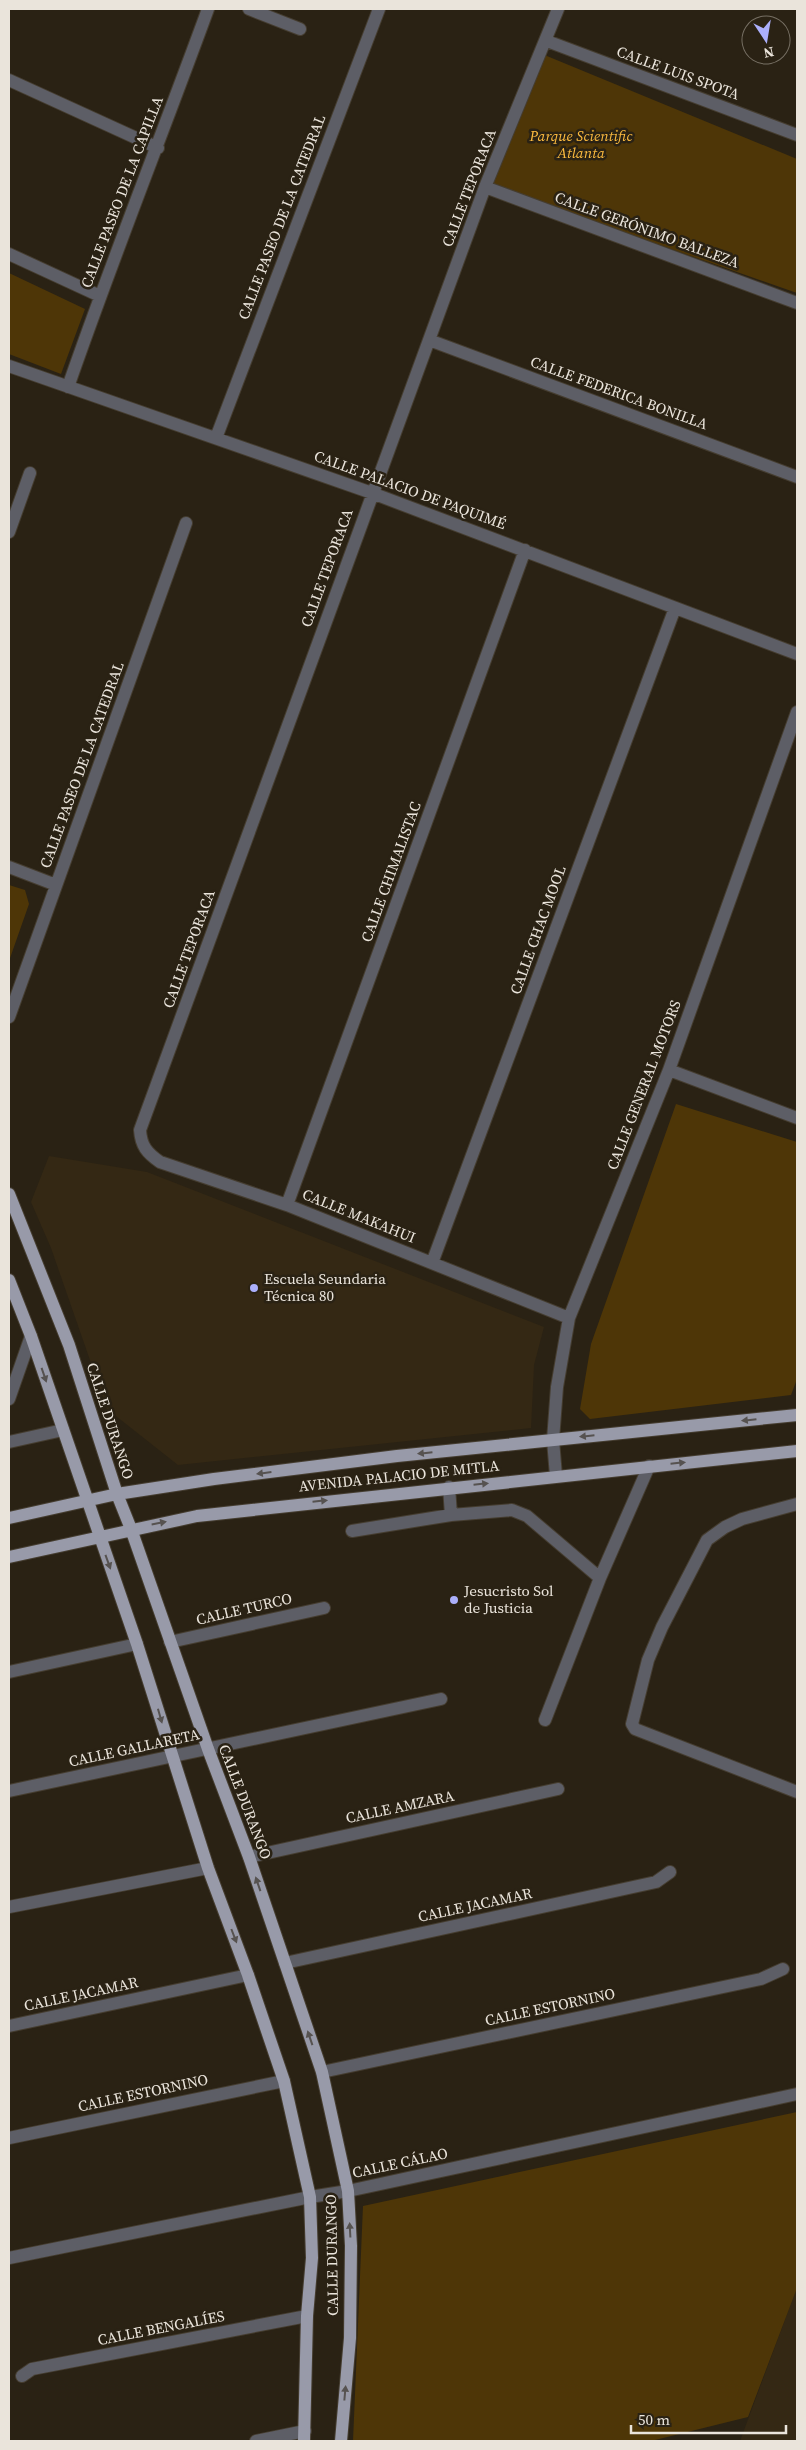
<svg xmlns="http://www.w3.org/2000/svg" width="806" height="2450" font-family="'Source Serif 4',serif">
<rect width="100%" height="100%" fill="#2a2214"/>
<!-- built -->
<path fill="#342814" d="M 49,1156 L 147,1172 L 544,1327 L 534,1365 L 531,1428 L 178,1465 L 107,1409 L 51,1248 L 31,1202 Z
M 797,2287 L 797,2441 L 740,2441 L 793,2298 Z"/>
<!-- green -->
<path fill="#4e3607" d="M 542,54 L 797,159 L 797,293 L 491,186 Z
M 9,273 L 85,309 L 61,374 L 9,354 Z
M 9,885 L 25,890 L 29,904 L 9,961 Z
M 676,1104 L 797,1142 L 797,1379 L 791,1395 L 590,1419 L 580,1409 L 591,1344 Z
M 797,2112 L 797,2288 L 748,2417 L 651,2441 L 353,2441 L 363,2206 Z"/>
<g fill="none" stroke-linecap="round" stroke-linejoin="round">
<defs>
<path id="minor" d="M 249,9 L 300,29
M 558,9 L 485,187 L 140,1130 C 141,1146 147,1153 160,1162 L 287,1205 L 569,1318
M 547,41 L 797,135
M 9,80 L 158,148
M 485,187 L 797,303
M 9,254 L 100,296
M 429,340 L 797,477
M 9,366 L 372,493 L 797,654
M 68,387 C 112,260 162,135 208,9
M 216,438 L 379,9
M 9,532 L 30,473
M 9,867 L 56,885
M 9,1017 L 186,523
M 669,1070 L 797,1118
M 287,1205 L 525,550
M 432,1263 L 675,608
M 9,1399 L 31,1336
M 9,1442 L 63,1430
M 556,1476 L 553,1440 L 557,1387 L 569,1318 L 669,1070 L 797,712
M 449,1487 L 451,1515
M 797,1504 L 742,1519 L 725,1527 L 707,1540 L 662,1627 L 648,1660 L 632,1724 L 635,1729 L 797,1792
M 352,1531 L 451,1515 L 512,1510 L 527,1516 L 600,1578
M 170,1642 L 324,1608
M 9,1672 L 137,1644
M 545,1720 L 600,1578 L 649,1466
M 9,1791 L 441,1699
M 249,1857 L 558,1789
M 9,1907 L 208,1868
M 285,1963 L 656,1882 L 670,1872
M 9,2026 L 248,1975
M 322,2072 L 761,1979 L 783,1969
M 9,2138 L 284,2081
M 9,2258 L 310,2197 L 348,2191 L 797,2094
M 22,2376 L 32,2369 L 307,2316
M 256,2441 L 305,2431"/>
<path id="major" d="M 9,1194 L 69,1345 L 117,1494 L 131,1529 L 208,1749 L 249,1857 L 322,2072 L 348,2191 L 351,2246 L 350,2338 L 341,2441
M 9,1280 L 31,1336 L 137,1644 L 208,1868 L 248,1975 L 284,2081 L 310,2197 L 312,2258 L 307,2316 L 304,2441
M 9,1518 L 117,1494 L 214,1479 L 397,1456 L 797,1415
M 9,1557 L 197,1516 L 797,1451"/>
</defs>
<!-- minor casing -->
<use href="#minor" stroke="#453d30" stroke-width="14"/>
<!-- major casing -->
<use href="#major" stroke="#453d30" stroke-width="14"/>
<!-- minor -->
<use href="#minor" stroke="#5d5e66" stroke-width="12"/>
<!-- major -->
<use href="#major" stroke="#989aa9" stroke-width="12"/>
</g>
<!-- one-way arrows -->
<defs><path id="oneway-solid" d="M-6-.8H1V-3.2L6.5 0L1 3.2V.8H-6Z" transform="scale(1.25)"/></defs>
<g fill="#565250">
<use href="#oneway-solid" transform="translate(44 1375) rotate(71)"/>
<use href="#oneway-solid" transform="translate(749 1420) rotate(174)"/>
<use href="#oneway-solid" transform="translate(587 1436) rotate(174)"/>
<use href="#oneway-solid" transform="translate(425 1453) rotate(174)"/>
<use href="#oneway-solid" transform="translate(678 1463) rotate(-6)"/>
<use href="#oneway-solid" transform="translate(264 1473) rotate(173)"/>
<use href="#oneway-solid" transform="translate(481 1484) rotate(-6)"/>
<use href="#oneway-solid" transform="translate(320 1501) rotate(-6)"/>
<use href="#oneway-solid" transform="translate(159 1523) rotate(-11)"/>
<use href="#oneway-solid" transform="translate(108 1562) rotate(70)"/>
<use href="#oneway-solid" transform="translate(160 1716) rotate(74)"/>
<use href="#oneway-solid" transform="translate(258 1884) rotate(-109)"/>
<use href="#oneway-solid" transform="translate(234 1936) rotate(69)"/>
<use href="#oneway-solid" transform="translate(310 2038) rotate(-109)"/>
<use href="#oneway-solid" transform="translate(350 2230) rotate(-93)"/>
<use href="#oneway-solid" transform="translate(345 2393) rotate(-85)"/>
</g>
<!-- markers -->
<g fill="#abaffb" stroke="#2a2214" stroke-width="2">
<circle cx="254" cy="1288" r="5"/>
<circle cx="454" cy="1600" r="5"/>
</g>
<g text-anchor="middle" stroke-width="5" stroke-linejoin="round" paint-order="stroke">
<!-- street labels -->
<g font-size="15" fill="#eae4db" stroke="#2a2214">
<text transform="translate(678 73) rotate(20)" y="5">CALLE LUIS SPOTA</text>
<text transform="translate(469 188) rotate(-69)" y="5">CALLE TEPORACA</text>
<text transform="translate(122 192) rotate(-69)" y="5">CALLE PASEO DE LA CAPILLA</text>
<text transform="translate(282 217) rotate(-69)" y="5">CALLE PASEO DE LA CATEDRAL</text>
<text transform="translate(647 230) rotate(20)" y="5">CALLE GERÓNIMO BALLEZA</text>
<text transform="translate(619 393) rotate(20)" y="5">CALLE FEDERICA BONILLA</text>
<text transform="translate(410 490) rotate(20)" y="5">CALLE PALACIO DE PAQUIMÉ</text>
<text transform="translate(327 568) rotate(-70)" y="5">CALLE TEPORACA</text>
<text transform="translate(82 765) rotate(-70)" y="5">CALLE PASEO DE LA CATEDRAL</text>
<text transform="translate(391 872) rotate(-70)" y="5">CALLE CHIMALISTAC</text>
<text transform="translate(538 930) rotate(-70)" y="5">CALLE CHAC MOOL</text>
<text transform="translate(189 949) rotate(-70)" y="5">CALLE TEPORACA</text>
<text transform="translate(644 1085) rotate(-69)" y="5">CALLE GENERAL MOTORS</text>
<text transform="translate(359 1216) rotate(22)" y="5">CALLE MAKAHUI</text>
<text transform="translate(110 1421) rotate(72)" y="5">CALLE DURANGO</text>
<text transform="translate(399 1476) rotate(-6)" y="5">AVENIDA PALACIO DE MITLA</text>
<text transform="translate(244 1609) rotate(-13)" y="5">CALLE TURCO</text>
<text transform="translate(134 1748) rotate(-12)" y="5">CALLE GALLARETA</text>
<text transform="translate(245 1802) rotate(69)" y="5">CALLE DURANGO</text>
<text transform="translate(400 1807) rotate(-12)" y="5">CALLE AMZARA</text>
<text transform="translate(475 1905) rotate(-12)" y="5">CALLE JACAMAR</text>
<text transform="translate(81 1994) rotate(-12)" y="5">CALLE JACAMAR</text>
<text transform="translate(550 2007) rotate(-12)" y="5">CALLE ESTORNINO</text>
<text transform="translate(143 2093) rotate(-12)" y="5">CALLE ESTORNINO</text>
<text transform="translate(400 2163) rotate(-12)" y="5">CALLE CÁLAO</text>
<text transform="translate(332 2255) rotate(-91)" y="5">CALLE DURANGO</text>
<text transform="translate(161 2328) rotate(-11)" y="5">CALLE BENGALÍES</text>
</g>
<!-- park labels -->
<g font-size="15" font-style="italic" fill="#fcbb3f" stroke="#2a2214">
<text x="581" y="141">Parque Scientific<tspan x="581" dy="17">Atlanta</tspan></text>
</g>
<!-- poi labels -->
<g font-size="15" fill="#eae4db" stroke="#2a2214" text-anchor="start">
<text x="264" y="1284">Escuela Seundaria<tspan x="264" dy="17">Técnica 80</tspan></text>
<text x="464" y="1596">Jesucristo Sol<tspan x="464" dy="17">de Justicia</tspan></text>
</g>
</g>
<!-- border -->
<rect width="806" height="2450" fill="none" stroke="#eae4db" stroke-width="20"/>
<!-- north arrow -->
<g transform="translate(766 40) rotate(168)"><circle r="24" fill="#2a2214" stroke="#777064"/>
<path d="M0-4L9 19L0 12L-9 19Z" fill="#abaffb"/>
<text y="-8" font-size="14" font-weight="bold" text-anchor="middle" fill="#eae4db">N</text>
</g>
<!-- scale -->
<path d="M631 2425v8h155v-8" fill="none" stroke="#eae4db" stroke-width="2.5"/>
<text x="638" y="2425" font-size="15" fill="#eae4db" stroke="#2a2214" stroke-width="4" paint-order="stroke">50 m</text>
</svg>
